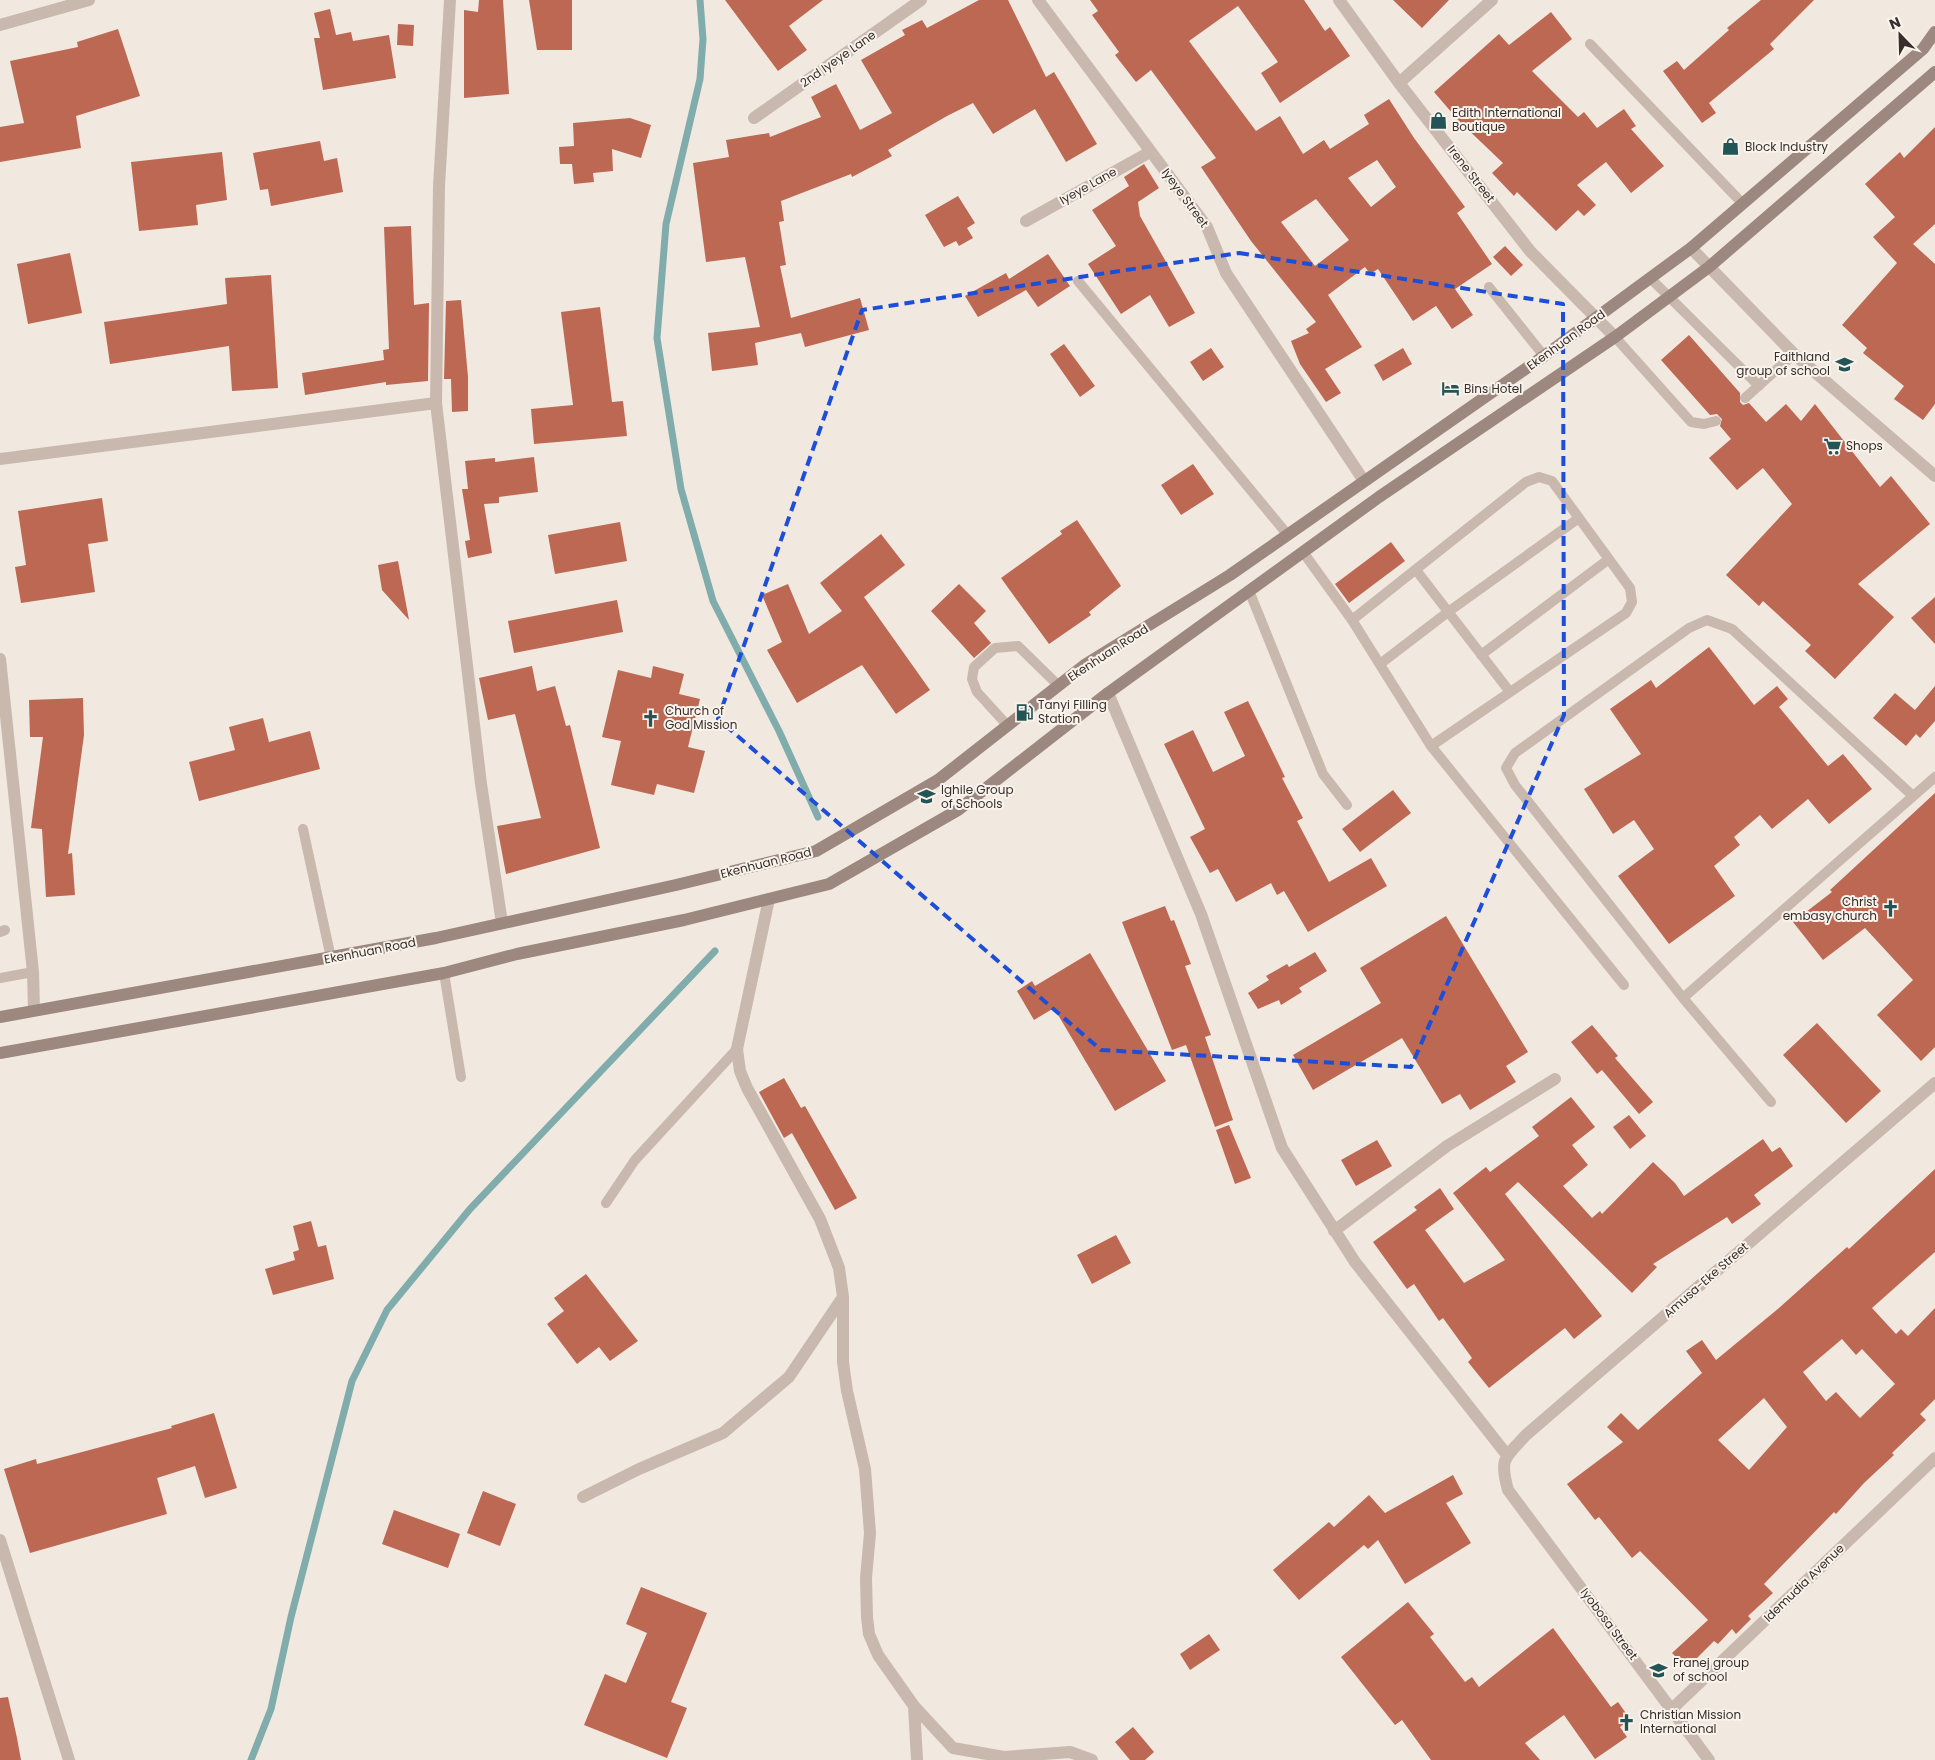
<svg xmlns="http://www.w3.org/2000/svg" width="1935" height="1760" font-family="Poppins,sans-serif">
<rect width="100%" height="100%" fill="#f1e8e0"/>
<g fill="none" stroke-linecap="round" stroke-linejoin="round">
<!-- stream -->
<path stroke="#81acac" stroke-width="7" d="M 700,0 L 703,39 L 700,79 L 666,224 L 657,338 L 681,489 L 713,601 L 779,731 L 818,817
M 251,1760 L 271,1709 L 291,1617 L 352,1381 L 387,1310 L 470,1209 L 715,951"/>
</g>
<!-- building -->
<path fill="#bc6853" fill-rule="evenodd" d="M 479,0 L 503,0 L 509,94 L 464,98 L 464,10 L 478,12 Z
M 529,0 L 572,0 L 572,50 L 537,50 Z
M 725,0 L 823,0 L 789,26 L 807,50 L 778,71 Z
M 979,0 L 1008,0 L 1046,77 L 1054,72 L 1097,144 L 1066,162 L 1035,109 L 993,134 L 973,103 L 947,116 L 888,150 L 892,156 L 852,177 L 851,174 L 781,201 L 784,221 L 779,222 L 786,265 L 780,266 L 791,318 L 860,298 L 869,330 L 805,347 L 801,333 L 755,343 L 758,365 L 712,371 L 708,333 L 760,327 L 745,257 L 706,262 L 693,163 L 729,157 L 726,140 L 769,133 L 770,137 L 821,117 L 811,97 L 836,84 L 860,130 L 892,113 L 861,60 L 905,35 L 902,30 L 922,20 L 927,28 Z
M 1090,0 L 1304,0 L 1325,31 L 1330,27 L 1350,56 L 1280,103 L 1261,73 L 1278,62 L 1238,6 L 1189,41 L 1256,131 L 1280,116 L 1303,154 L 1324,140 L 1330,149 L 1369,124 L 1364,115 L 1389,99 L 1414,138 L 1465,207 L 1457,213 L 1492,264 L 1455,289 L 1473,315 L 1452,329 L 1436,306 L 1413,321 L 1378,269 L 1370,274 L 1365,267 L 1328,295 L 1362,347 L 1325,369 L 1341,393 L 1326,402 L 1300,364 L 1291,341 L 1309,333 L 1306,329 L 1316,322 L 1251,241 L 1201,167 L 1216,158 L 1151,70 L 1136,82 L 1115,55 L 1119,52 L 1092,15 L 1098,11 ZM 1377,160 L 1396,187 L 1371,207 L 1348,178 ZM 1316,199 L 1349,240 L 1315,266 L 1281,222 Z
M 1393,0 L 1449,0 L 1422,28 Z
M 1761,0 L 1814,0 L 1770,44 L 1774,49 L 1709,103 L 1716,113 L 1702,123 L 1663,71 L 1677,61 L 1684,70 L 1729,30 L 1727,28 Z
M 330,9 L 336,35 L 351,32 L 353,41 L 389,35 L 396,78 L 323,90 L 314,38 L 320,38 L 314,13 Z
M 1551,12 L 1572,39 L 1532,71 L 1578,117 L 1584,112 L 1597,128 L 1624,109 L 1636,126 L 1631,129 L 1664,166 L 1631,193 L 1606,162 L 1577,185 L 1596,205 L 1584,216 L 1578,210 L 1556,231 L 1517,192 L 1514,196 L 1492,173 L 1503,163 L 1459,121 L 1434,92 L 1499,34 L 1509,45 Z
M 398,24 L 414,25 L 413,46 L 397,45 Z
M 118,29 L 140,96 L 76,116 L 81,148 L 0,162 L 0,127 L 24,123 L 10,61 L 78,47 L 77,42 Z
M 630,118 L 651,125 L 641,158 L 612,149 L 613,171 L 593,173 L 594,182 L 574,184 L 572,164 L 560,164 L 559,147 L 574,146 L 573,123 Z
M 1935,127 L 1935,224 L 1913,244 L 1935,264 L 1935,404 L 1923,420 L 1894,399 L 1904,386 L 1863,353 L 1867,348 L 1842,325 L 1897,263 L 1873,237 L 1895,217 L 1865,184 L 1900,152 L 1904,158 Z
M 320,141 L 324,161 L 337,158 L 343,192 L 271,206 L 268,189 L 260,190 L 253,153 Z
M 222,152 L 227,200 L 196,205 L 198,225 L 139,231 L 131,162 Z
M 1144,164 L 1159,188 L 1138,202 L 1140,216 L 1195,313 L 1169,327 L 1150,295 L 1121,314 L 1088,264 L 1116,246 L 1092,210 L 1129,186 L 1124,177 Z
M 958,196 L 975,223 L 967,228 L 973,238 L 959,246 L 956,241 L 944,247 L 925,215 Z
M 411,226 L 414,305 L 429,303 L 428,381 L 386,385 L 386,382 L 305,395 L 302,373 L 384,360 L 383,350 L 389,349 L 384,227 Z
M 1505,246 L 1523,265 L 1511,276 L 1493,257 Z
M 70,253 L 82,313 L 28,324 L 17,264 Z
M 1048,254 L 1070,286 L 1038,307 L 1026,290 L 978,317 L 965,296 L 1006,273 L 1009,279 Z
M 271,275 L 278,388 L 232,391 L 229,346 L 110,364 L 104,322 L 227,304 L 225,278 Z
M 461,300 L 468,377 L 468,411 L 452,412 L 451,379 L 444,379 L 446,301 Z
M 600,307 L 612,402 L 623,401 L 627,436 L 534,444 L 531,409 L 573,405 L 561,312 Z
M 1689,335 L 1740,393 L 1740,402 L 1743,405 L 1749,403 L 1766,422 L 1786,404 L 1801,421 L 1815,404 L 1880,487 L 1891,476 L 1930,524 L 1858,584 L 1894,617 L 1835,679 L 1805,651 L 1811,645 L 1763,601 L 1759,606 L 1726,575 L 1792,504 L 1763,468 L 1737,490 L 1709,458 L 1731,439 L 1720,426 L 1722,419 L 1717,414 L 1710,415 L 1661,360 Z
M 1064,344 L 1095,386 L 1080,397 L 1050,354 Z
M 1211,348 L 1224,367 L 1203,381 L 1190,362 Z
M 1403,348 L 1412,364 L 1383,381 L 1374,365 Z
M 534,457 L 538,492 L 499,497 L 499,503 L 484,504 L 492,553 L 468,558 L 465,541 L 470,540 L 462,489 L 468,489 L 465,461 L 495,458 L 495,462 Z
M 1193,464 L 1214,494 L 1181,515 L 1161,485 Z
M 102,498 L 108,541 L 88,544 L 95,592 L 21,603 L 15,567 L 26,565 L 18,511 Z
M 1077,520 L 1121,586 L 1089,612 L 1091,615 L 1049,644 L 1001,578 L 1062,534 L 1060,531 Z
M 620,522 L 627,561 L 555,574 L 548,535 Z
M 881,534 L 905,565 L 864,597 L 930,690 L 896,714 L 862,665 L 797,703 L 767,650 L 782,642 L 762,595 L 788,584 L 809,634 L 842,611 L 820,583 Z
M 1391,542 L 1405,561 L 1349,603 L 1335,584 Z
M 398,561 L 409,620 L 382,590 L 378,565 Z
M 959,584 L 986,611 L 974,623 L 991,643 L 974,658 L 931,611 Z
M 1935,597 L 1935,644 L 1911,618 Z
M 617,600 L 623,632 L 514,653 L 508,621 Z
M 1709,647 L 1754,705 L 1777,686 L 1788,699 L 1779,707 L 1828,766 L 1843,754 L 1872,789 L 1829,824 L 1808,799 L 1772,829 L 1760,815 L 1734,837 L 1740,845 L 1714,866 L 1735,896 L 1669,944 L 1618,876 L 1654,849 L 1634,820 L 1613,834 L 1584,789 L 1641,754 L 1610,709 L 1651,680 L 1656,688 Z
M 532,666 L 537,691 L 555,686 L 566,726 L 570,725 L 600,848 L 506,874 L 497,826 L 541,818 L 515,714 L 488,720 L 479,678 Z
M 653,666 L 684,674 L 679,694 L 700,699 L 688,747 L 705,751 L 694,793 L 657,784 L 654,795 L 611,785 L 621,741 L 602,737 L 618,670 L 651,678 Z
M 1935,686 L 1935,721 L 1920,738 L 1916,734 L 1906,746 L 1873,718 L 1895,693 L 1915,710 Z
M 83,698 L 84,735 L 68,854 L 72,853 L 75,895 L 46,897 L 42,829 L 31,828 L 43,737 L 30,737 L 29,700 Z
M 1248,701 L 1285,777 L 1282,778 L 1303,818 L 1297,821 L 1329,882 L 1371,858 L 1387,886 L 1308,932 L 1284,891 L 1277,895 L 1271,883 L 1236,902 L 1218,869 L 1210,873 L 1190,837 L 1205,829 L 1164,744 L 1193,730 L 1213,772 L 1245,756 L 1224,712 Z
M 263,718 L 269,742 L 310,731 L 320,769 L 199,801 L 189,762 L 235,750 L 229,727 Z
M 1393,790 L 1411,813 L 1360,852 L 1342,829 Z
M 1935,793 L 1935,1047 L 1921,1061 L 1877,1015 L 1913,980 L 1865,928 L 1823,960 L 1793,922 L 1832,892 L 1830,890 Z
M 1165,906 L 1171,921 L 1174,920 L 1191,964 L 1185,966 L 1211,1035 L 1205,1037 L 1233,1120 L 1215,1127 L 1186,1045 L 1172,1050 L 1122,922 Z
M 1446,916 L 1528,1052 L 1506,1066 L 1516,1082 L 1470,1110 L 1460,1094 L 1442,1104 L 1402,1038 L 1313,1090 L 1293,1055 L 1381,1003 L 1360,968 Z
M 1315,952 L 1327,971 L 1299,988 L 1302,992 L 1281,1005 L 1279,1000 L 1258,1009 L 1248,993 L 1269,980 L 1266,976 L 1287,964 L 1289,967 Z
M 1090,953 L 1166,1081 L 1115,1111 L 1054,1008 L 1034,1020 L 1017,991 L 1032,981 L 1035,986 Z
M 1817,1023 L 1881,1091 L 1846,1123 L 1783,1055 Z
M 1592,1025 L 1618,1056 L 1615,1058 L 1653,1102 L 1639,1114 L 1602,1070 L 1597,1074 L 1571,1042 Z
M 784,1078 L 801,1108 L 805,1106 L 857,1198 L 835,1210 L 792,1133 L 784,1138 L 759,1092 Z
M 1571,1097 L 1595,1127 L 1572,1145 L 1588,1165 L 1563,1186 L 1592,1218 L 1600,1211 L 1602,1214 L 1653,1162 L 1675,1183 L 1684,1196 L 1763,1139 L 1772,1152 L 1780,1147 L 1793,1166 L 1754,1195 L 1761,1204 L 1732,1224 L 1727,1217 L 1653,1264 L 1657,1267 L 1632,1293 L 1518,1182 L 1505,1194 L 1602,1316 L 1574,1339 L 1565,1328 L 1489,1388 L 1468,1362 L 1472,1358 L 1443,1318 L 1439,1321 L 1414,1284 L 1407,1289 L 1373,1242 L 1417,1210 L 1414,1207 L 1440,1188 L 1454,1209 L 1425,1230 L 1464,1283 L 1505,1260 L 1453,1193 L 1486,1167 L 1490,1172 L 1539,1136 L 1532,1127 Z
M 1629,1115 L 1646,1136 L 1630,1149 L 1613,1127 Z
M 1229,1125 L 1251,1178 L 1235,1184 L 1216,1130 Z
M 1377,1140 L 1392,1166 L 1356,1186 L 1341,1160 Z
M 1935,1169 L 1935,1252 L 1872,1308 L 1896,1334 L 1901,1329 L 1908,1336 L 1935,1308 L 1935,1399 L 1920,1414 L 1926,1420 L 1892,1453 L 1894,1455 L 1864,1483 L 1836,1514 L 1834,1512 L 1764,1584 L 1773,1593 L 1748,1616 L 1751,1619 L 1736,1634 L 1732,1629 L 1718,1644 L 1714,1641 L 1687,1668 L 1672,1653 L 1708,1620 L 1640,1551 L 1632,1558 L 1599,1517 L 1595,1520 L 1567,1484 L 1623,1442 L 1607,1427 L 1621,1413 L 1638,1430 L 1702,1373 L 1686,1351 L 1702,1340 L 1716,1360 L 1779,1308 L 1847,1247 L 1849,1249 ZM 1842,1339 L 1856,1355 L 1862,1349 L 1895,1384 L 1860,1418 L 1836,1392 L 1826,1401 L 1803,1372 ZM 1764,1398 L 1787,1427 L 1749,1470 L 1718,1440 Z
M 311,1221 L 318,1247 L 326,1245 L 334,1279 L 273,1295 L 265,1269 L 295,1260 L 293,1252 L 299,1250 L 293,1226 Z
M 1116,1235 L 1131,1263 L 1092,1284 L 1077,1255 Z
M 586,1274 L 638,1341 L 610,1361 L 599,1347 L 577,1364 L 547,1324 L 564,1311 L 554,1298 Z
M 214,1413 L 237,1488 L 205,1498 L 195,1466 L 157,1478 L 167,1514 L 30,1553 L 4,1469 L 36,1459 L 37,1464 L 172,1428 L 171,1426 Z
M 1453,1475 L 1463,1494 L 1446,1503 L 1471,1543 L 1405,1584 L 1378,1540 L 1368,1549 L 1364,1545 L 1299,1600 L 1273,1570 L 1329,1522 L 1334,1527 L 1369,1495 L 1385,1513 Z
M 483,1491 L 516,1504 L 500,1546 L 467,1533 Z
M 394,1510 L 460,1534 L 448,1568 L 382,1544 Z
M 641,1587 L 707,1613 L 671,1702 L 687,1708 L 667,1758 L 584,1725 L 605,1674 L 626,1683 L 647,1633 L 626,1624 Z
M 1408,1602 L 1434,1634 L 1430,1637 L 1465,1682 L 1472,1677 L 1479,1687 L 1553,1628 L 1611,1707 L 1618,1702 L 1630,1719 L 1620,1727 L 1627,1737 L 1595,1759 L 1564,1715 L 1525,1743 L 1540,1760 L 1431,1760 L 1402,1720 L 1395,1725 L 1341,1657 Z
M 1209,1634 L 1220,1650 L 1190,1670 L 1180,1654 Z
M 8,1697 L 17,1738 L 21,1760 L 0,1760 L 0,1698 Z
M 1133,1727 L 1154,1752 L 1145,1760 L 1130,1760 L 1115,1742 Z"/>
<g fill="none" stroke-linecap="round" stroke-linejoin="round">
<!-- service -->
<path stroke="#c9b8ad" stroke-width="10" d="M 1590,44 L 1743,204
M 1650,278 L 1759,386
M 1078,281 L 1287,534
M 1489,287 L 1544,356
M 1615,337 L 1691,422 L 1704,424 L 1716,421
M 1745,398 L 1794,354
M 1303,552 L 1352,620 L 1431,746 L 1624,985
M 1416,570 L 1510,692
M 1250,593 L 1323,774 L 1347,805
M 1352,620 L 1526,482 L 1539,477 L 1552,481 L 1630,588 L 1632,602 L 1626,613 L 1431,746
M 1481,655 L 1609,559
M 1380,664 L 1448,612 L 1579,518
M 1008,726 L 977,692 L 972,679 L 974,667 L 995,648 L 1018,646 L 1059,686
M 303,829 L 331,958
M 0,932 L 5,930
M 444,973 L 461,1077
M 0,978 L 33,972
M 1683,998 L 1935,777
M 1771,1102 L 1683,998 L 1515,785 L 1506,768 L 1515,753 L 1689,628 L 1707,620 L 1732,629 L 1913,796
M 606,1203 L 635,1160 L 737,1049"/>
<!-- minor -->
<path stroke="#c9b8ad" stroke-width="12" d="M 450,0 L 439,186 L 436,403 L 481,784 L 502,923
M 1038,0 L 1207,227 L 1226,273 L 1364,481
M 1339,0 L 1399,83 L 1530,251 L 1615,337
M 0,25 L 89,0
M 1399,83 L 1492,0
M 754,118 L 921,0
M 1026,221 L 1150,152
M 1691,248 L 1794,354 L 1935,476
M 0,459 L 436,403
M 0,659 L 33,972 L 34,1010
M 1108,693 L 1201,914 L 1282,1148 L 1355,1262 L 1507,1455
M 769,899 L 737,1049 L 740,1071 L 747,1088 L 820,1219 L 839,1268 L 843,1297 L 843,1362 L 847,1391 L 865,1469 L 870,1533 L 866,1578 L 867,1617 L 869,1634 L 878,1655 L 914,1706 L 917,1760
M 1334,1231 L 1447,1146 L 1555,1079
M 583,1497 L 639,1469 L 723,1433 L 789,1377 L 843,1297
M 0,1540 L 69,1760
M 914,1706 L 953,1748 L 1004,1757 L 1070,1752 L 1092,1760
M 1673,1708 L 1935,1458
M 1709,1760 L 1508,1490 C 1499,1458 1505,1458 1526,1435 L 1935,1083"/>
<!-- secondary -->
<path stroke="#9c887e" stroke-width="12" d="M 0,1017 L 436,938 L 676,885 L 816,851 L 938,780 L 1086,664 L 1230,575 L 1544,356 L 1691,248 L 1923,49 L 1935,32
M 0,1053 L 444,973 L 517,954 L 684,920 L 829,884 L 958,810 L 1108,693 L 1379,497 L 1615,337 L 1709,267 L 1935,72"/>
</g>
<!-- marked area -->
<path fill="none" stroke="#1d4ed8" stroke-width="4" stroke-dasharray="10 6" stroke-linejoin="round" d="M 1239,253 L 1563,304 L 1564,715 L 1411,1067 L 1101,1050 L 718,719 L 862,310 Z"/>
<!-- icons -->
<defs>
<symbol id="shop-bare" viewBox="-9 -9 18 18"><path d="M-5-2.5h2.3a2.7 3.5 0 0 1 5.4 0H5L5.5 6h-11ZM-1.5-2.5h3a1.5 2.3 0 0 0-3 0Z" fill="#235556" stroke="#f9f3ec" stroke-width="2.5" paint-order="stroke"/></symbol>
<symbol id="school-bare" viewBox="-9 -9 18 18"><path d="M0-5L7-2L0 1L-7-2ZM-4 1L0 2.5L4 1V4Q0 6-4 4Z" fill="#235556" stroke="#f9f3ec" stroke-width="2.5" paint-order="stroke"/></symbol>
<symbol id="hotel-bare" viewBox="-9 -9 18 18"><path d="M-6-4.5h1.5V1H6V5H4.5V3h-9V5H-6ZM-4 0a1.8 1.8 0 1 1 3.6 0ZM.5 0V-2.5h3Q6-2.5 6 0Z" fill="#235556" stroke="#f9f3ec" stroke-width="2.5" paint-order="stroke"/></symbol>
<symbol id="supermarket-bare" viewBox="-9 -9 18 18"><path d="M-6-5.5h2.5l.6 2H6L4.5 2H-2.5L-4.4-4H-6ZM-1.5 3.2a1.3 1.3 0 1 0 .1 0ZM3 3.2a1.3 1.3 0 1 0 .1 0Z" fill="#235556" stroke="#f9f3ec" stroke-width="2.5" paint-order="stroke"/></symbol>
<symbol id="fuel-bare" viewBox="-9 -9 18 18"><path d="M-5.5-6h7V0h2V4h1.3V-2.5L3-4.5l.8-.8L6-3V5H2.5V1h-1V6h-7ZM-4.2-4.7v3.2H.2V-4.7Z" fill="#235556" stroke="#f9f3ec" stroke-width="2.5" paint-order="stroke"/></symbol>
<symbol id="church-bare" viewBox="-9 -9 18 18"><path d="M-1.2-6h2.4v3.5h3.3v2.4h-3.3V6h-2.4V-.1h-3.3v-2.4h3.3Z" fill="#235556" stroke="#f9f3ec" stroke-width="2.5" paint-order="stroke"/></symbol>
</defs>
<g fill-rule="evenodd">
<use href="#shop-bare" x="1426" y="108" width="25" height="25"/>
<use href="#shop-bare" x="1718" y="134" width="25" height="25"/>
<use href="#school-bare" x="1832" y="352" width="25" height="25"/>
<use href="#hotel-bare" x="1438" y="376" width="25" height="25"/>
<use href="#supermarket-bare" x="1820" y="434" width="25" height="25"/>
<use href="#fuel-bare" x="1012" y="700" width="25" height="25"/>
<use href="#church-bare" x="638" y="706" width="25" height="25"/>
<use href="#school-bare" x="914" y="784" width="25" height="25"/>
<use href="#church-bare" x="1878" y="896" width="25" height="25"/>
<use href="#school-bare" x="1646" y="1658" width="25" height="25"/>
<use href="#church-bare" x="1614" y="1710" width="25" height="25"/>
</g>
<g text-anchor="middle" stroke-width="4" stroke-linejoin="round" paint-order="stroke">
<!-- street labels -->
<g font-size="12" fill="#372e2b" stroke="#f9f3ec">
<text transform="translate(838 59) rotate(-35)" y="4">2nd Iyeye Lane</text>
<text transform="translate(1471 174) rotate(52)" y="4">Irene Street</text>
<text transform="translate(1088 186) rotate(-29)" y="4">Iyeye Lane</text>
<text transform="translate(1185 198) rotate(54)" y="4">Iyeye Street</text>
<text transform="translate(1566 340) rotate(-36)" y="4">Ekenhuan Road</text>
<text transform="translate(1108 653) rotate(-33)" y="4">Ekenhuan Road</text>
<text transform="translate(766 863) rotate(-14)" y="4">Ekenhuan Road</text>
<text transform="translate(370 951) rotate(-11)" y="4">Ekenhuan Road</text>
<text transform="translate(1706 1280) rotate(-41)" y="4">Amusa-Eke Street</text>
<text transform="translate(1804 1583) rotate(-44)" y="4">Idemudia Avenue</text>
<text transform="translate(1609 1624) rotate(53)" y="4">Iyobosa Street</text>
</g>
<!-- poi labels -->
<g font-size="12" fill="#372e2b" stroke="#f9f3ec" text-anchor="start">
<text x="1452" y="117">Edith International<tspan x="1452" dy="14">Boutique</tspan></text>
<text x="1745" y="151">Block Industry</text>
<text x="1830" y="361" text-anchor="end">Faithland<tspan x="1830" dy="14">group of school</tspan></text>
<text x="1464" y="393">Bins Hotel</text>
<text x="1846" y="450">Shops</text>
<text x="1038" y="709">Tanyi Filling<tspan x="1038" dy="14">Station</tspan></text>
<text x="665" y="715">Church of<tspan x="665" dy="14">God Mission</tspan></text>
<text x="941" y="794">Ighile Group<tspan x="941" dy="14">of Schools</tspan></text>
<text x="1877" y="906" text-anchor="end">Christ<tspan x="1877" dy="14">embasy church</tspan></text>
<text x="1673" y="1667">Franej group<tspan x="1673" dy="14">of school</tspan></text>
<text x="1640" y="1719">Christian Mission<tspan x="1640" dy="14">International</tspan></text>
</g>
</g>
<!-- north arrow -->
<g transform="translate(1900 35) rotate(337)" stroke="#f9f3ec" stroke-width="4" paint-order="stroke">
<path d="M0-4L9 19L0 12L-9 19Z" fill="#372e2b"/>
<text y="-8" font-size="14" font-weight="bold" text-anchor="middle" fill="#372e2b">N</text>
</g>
</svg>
